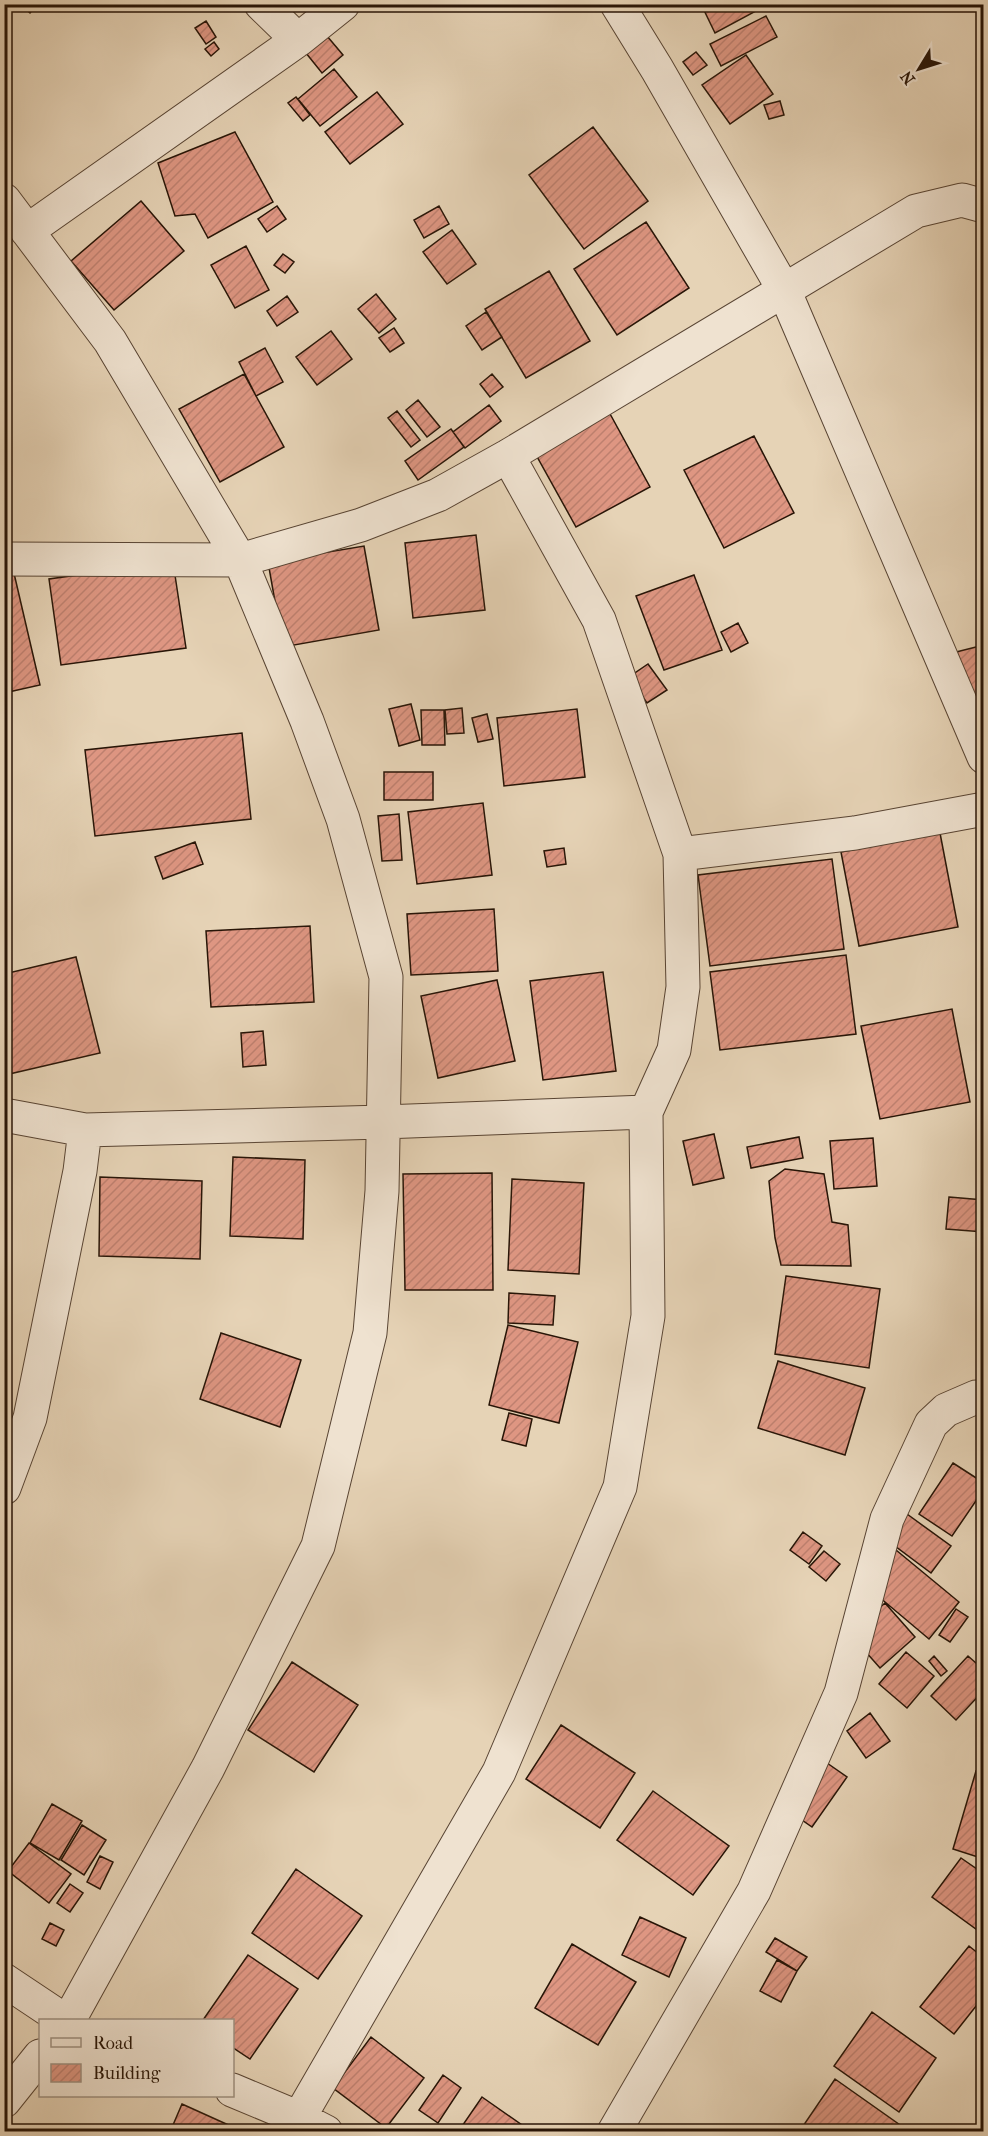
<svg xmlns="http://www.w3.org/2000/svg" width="988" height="2136" font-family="'IM FELL French Canon',serif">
<defs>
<pattern id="building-hatch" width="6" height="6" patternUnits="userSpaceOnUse" patternTransform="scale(1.5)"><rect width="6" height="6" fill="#de9682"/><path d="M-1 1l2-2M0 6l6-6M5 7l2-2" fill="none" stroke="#be806f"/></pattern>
</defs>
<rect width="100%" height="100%" fill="#e6d3b6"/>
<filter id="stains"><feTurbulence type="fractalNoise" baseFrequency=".00333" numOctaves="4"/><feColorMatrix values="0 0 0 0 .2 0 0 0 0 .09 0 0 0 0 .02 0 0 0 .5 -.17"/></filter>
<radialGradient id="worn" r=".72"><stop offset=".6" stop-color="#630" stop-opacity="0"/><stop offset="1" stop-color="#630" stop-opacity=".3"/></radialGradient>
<!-- building -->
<path fill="url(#building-hatch)" stroke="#281507" stroke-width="1.5" d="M 20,4 L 37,4 L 30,13 Z
M 701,4 L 753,4 L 756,11 L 715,33 Z
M 766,16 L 777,37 L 721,66 L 710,44 Z
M 206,21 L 216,37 L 206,44 L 195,28 Z
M 327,36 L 343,55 L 322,73 L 306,53 Z
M 214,42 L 219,49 L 211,56 L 205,49 Z
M 696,52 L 707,65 L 693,75 L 683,62 Z
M 746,55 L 773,94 L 730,124 L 702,85 Z
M 334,69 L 357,97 L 320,126 L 298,99 Z
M 377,92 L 403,124 L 350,164 L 325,132 Z
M 296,97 L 310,115 L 303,121 L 288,103 Z
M 780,101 L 784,115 L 769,119 L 764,105 Z
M 593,127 L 648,201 L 584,249 L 529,175 Z
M 235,132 L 273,202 L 208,238 L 195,214 L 175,216 L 158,163 Z
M 141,201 L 184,251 L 114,310 L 71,261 Z
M 277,206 L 286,219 L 267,232 L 258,219 Z
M 439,206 L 449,224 L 424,238 L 414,220 Z
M 646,222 L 689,288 L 617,335 L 574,269 Z
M 452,230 L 476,264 L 447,284 L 423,252 Z
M 246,246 L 269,290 L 235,308 L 211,265 Z
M 283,254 L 294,262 L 285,273 L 274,265 Z
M 549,271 L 590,341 L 526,378 L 485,309 Z
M 376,294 L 396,319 L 379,333 L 358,309 Z
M 287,296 L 298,312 L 277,326 L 267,311 Z
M 486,312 L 502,337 L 482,350 L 466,326 Z
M 394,328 L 404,343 L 390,352 L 379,338 Z
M 331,331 L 352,359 L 317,385 L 296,357 Z
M 265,348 L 283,382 L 256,396 L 239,362 Z
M 244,374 L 284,447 L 220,482 L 179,409 Z
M 492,374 L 503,387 L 490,397 L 480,384 Z
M 418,400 L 440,427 L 427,437 L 406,410 Z
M 489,405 L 501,421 L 465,448 L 453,432 Z
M 397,411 L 420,440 L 411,447 L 388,418 Z
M 609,412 L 650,487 L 576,527 L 535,453 Z
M 451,429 L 464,447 L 418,480 L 405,461 Z
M 754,436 L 794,513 L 724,548 L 684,470 Z
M 476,535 L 485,610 L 413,618 L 405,543 Z
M 364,546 L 379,630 L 283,647 L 268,562 Z
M 173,562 L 186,648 L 61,665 L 49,579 Z
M 13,569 L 40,685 L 4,693 L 4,571 Z
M 694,575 L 722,650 L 664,670 L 636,596 Z
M 738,623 L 748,643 L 731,652 L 721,632 Z
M 984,645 L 984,746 L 956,652 Z
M 648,664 L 667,690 L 647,703 L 629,677 Z
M 411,704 L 420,740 L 399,746 L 389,709 Z
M 462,708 L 464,733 L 447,734 L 445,710 Z
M 577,709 L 585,777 L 504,786 L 497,718 Z
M 421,710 L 444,710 L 445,745 L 422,745 Z
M 487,714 L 493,739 L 478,742 L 472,718 Z
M 242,733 L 251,819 L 95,836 L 85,750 Z
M 384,772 L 433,772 L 433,800 L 384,800 Z
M 483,803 L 492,875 L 417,884 L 408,812 Z
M 399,814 L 402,860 L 382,861 L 378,816 Z
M 940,833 L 958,927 L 859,946 L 841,852 Z
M 195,842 L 203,864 L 163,879 L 155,857 Z
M 564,848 L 566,864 L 547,867 L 544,851 Z
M 832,859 L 844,949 L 710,966 L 698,875 Z
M 494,909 L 498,971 L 411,975 L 407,914 Z
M 310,926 L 314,1002 L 211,1007 L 206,931 Z
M 846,955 L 856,1034 L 720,1050 L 710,972 Z
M 76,957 L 100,1053 L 5,1075 L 4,974 Z
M 603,972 L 616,1071 L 543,1080 L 530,981 Z
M 497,980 L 515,1061 L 438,1078 L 421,996 Z
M 952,1009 L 970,1102 L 880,1119 L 861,1026 Z
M 263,1031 L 266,1065 L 243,1067 L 241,1033 Z
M 714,1134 L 724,1178 L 693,1185 L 683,1141 Z
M 799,1137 L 803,1158 L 751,1168 L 747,1147 Z
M 873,1138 L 877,1186 L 834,1189 L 830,1141 Z
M 233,1157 L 305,1160 L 303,1239 L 230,1236 Z
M 785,1169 L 824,1174 L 832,1222 L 848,1225 L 851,1266 L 781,1265 L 775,1238 L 769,1181 Z
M 492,1173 L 493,1290 L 405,1290 L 403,1174 Z
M 100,1177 L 202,1181 L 200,1259 L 99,1256 Z
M 512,1179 L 584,1183 L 579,1274 L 508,1270 Z
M 949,1197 L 984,1200 L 984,1232 L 946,1229 Z
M 786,1276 L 880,1289 L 869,1368 L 775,1354 Z
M 509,1293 L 555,1296 L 553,1325 L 508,1323 Z
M 508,1325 L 578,1342 L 559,1423 L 489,1405 Z
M 221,1333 L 301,1360 L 280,1427 L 200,1399 Z
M 778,1361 L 865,1388 L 845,1455 L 758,1428 Z
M 509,1413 L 532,1419 L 526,1446 L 502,1440 Z
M 953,1463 L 984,1483 L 984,1489 L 952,1536 L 919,1514 Z
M 907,1514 L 951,1546 L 931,1573 L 887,1540 Z
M 803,1532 L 822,1546 L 809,1564 L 790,1550 Z
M 896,1550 L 959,1602 L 929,1639 L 866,1586 Z
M 824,1551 L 840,1564 L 826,1581 L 809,1567 Z
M 885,1603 L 915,1637 L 880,1668 L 850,1634 Z
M 956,1609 L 968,1617 L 950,1642 L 939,1635 Z
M 906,1652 L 934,1676 L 907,1708 L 879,1684 Z
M 934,1656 L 947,1671 L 941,1676 L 929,1661 Z
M 968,1656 L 984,1670 L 984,1690 L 956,1720 L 931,1696 Z
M 292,1662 L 358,1705 L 314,1772 L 248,1730 Z
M 870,1713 L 890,1741 L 866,1758 L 847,1731 Z
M 561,1725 L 635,1773 L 600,1828 L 526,1779 Z
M 827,1763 L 847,1777 L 812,1827 L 792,1813 Z
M 976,1771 L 984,1773 L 984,1859 L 953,1849 Z
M 653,1791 L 729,1846 L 693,1895 L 617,1840 Z
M 52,1804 L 82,1821 L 59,1860 L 30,1843 Z
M 82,1825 L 106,1840 L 84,1875 L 61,1860 Z
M 29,1843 L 71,1874 L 49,1903 L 8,1871 Z
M 100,1856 L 113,1862 L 100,1889 L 87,1882 Z
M 961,1858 L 984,1874 L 984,1927 L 980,1932 L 932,1897 Z
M 296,1869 L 362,1916 L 318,1979 L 252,1933 Z
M 70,1884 L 83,1893 L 70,1912 L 57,1903 Z
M 640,1917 L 686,1938 L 669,1977 L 622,1955 Z
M 50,1923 L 64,1930 L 56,1946 L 42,1939 Z
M 775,1938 L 807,1957 L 797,1971 L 766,1952 Z
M 572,1944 L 636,1982 L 598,2045 L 535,2008 Z
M 969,1946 L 984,1958 L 984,1996 L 954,2034 L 920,2007 Z
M 248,1955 L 298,1989 L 250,2059 L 232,2047 L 232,2020 L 203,2020 Z
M 777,1960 L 797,1971 L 781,2002 L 760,1991 Z
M 872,2012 L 936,2058 L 899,2112 L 834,2066 Z
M 371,2037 L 424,2078 L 386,2128 L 333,2088 Z
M 443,2075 L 461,2088 L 438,2123 L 419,2110 Z
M 835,2079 L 910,2132 L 799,2132 Z
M 482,2097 L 532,2132 L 458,2132 Z
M 182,2104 L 244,2132 L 170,2132 Z"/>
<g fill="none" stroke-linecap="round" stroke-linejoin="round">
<defs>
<path id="minor" d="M 261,4 L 298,40
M 617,4 L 657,69 L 784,290 L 984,757
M 4,200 L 110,341 L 240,560 L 307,721 L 343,819 L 386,977 L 382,1191 L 370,1333 L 318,1546 L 208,1768 L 69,2020
M 27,231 L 298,40 L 343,4
M 4,559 L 240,560 L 361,525 L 438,495 L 508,456 L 916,211 L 962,200 L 984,206
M 680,854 L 855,833 L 984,809
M 4,1115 L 85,1130 L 383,1122 L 646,1112
M 4,1488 L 30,1418 L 80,1171 L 85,1130
M 4,1980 L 64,2020
M 232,2090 L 299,2118 L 326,2132
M 4,2101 L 40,2056
M 299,2118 L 499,1772 L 620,1487 L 648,1316 L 646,1112 L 674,1050 L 683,987 L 680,854 L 599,620 L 508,456
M 614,2132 L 754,1891 L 841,1693 L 887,1519 L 931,1424 L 946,1410 L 976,1397 L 984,1399"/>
</defs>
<!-- minor casing -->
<use href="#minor" stroke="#584433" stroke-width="35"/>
<!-- minor -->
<use href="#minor" stroke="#efe2d0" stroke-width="33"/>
</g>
<!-- margin -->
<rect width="988" height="2136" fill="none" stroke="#e6d3b6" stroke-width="24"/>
<rect x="6" y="6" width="976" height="2124" fill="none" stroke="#281507" stroke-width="3"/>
<rect x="12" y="12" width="964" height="2112" fill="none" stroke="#281507" stroke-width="1.5"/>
<!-- legend -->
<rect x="39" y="2019" width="195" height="78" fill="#efe2d0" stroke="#9f9080" stroke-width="1.5"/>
<rect x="51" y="2038" width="30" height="9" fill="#efe2d0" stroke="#9f9080" stroke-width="1.5"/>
<text x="93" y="2049" font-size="18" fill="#281507">Road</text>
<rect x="51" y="2064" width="30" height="18" fill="url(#building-hatch)" stroke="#9f9080" stroke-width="1.5"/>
<text x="93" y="2079" font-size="18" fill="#281507">Building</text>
<!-- north arrow -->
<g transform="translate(919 69) rotate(232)" stroke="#efe2d0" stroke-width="4.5" paint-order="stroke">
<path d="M0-4.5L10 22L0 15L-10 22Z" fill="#281507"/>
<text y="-9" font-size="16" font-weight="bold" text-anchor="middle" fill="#281507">N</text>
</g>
<rect width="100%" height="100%" filter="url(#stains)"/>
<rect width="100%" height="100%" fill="url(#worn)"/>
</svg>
